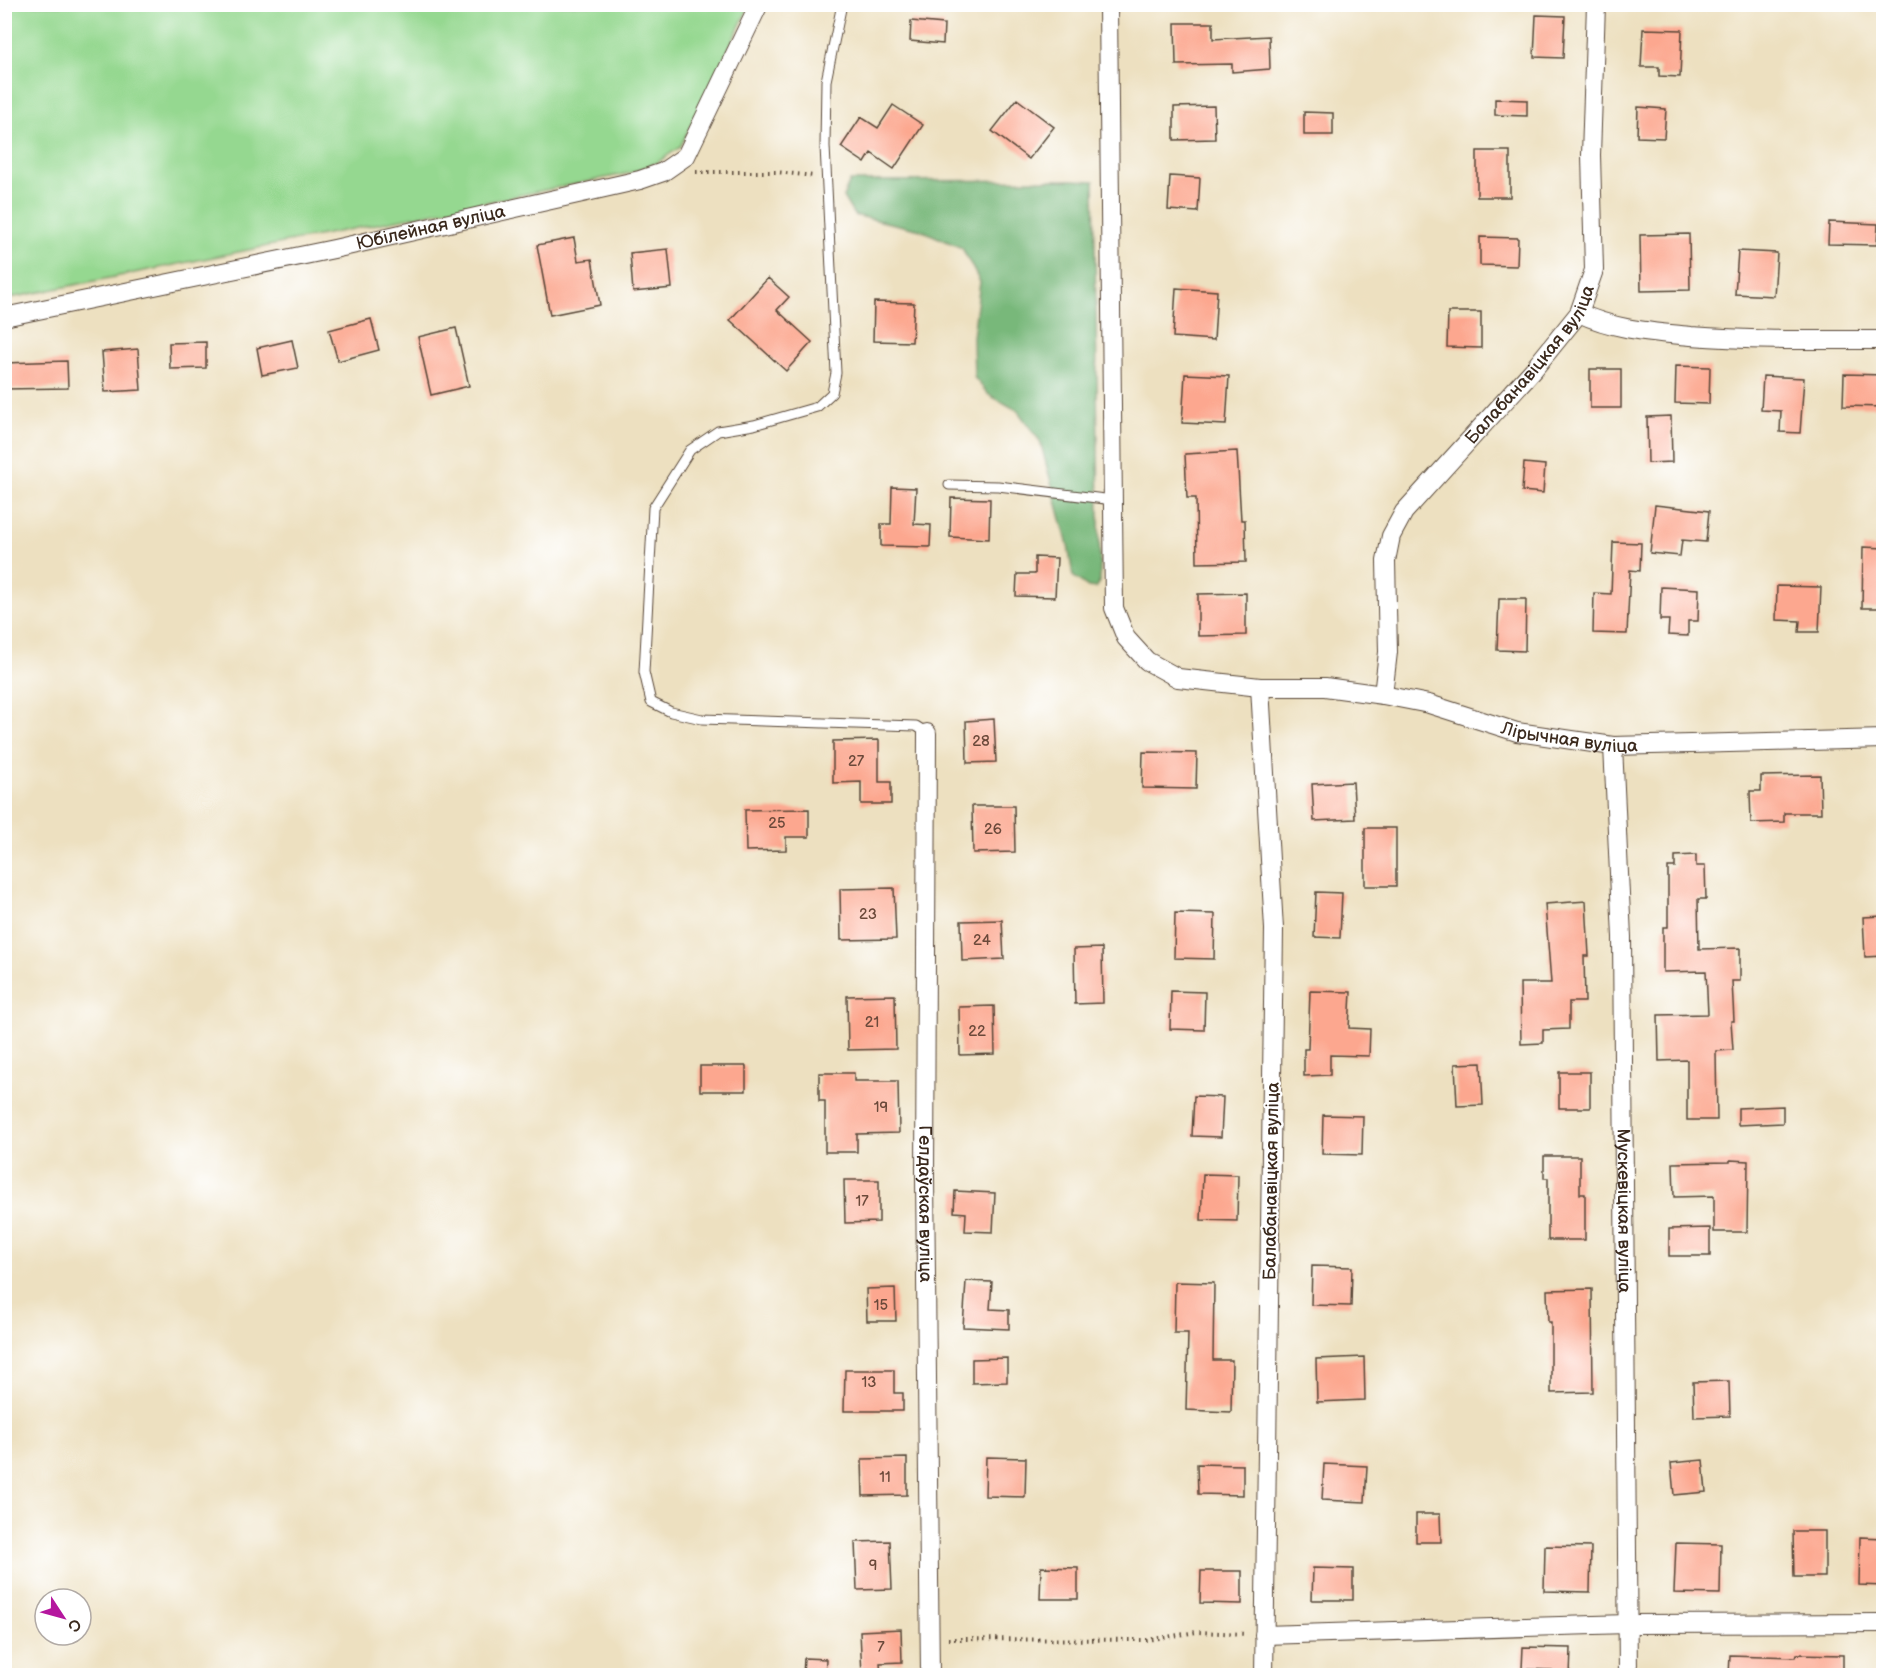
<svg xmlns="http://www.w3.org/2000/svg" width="1888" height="1680" font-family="'Balsamiq Sans',sans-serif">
<rect width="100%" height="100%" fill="#fff"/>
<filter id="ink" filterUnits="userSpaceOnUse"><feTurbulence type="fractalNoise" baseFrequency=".0167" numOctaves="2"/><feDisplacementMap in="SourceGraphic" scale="12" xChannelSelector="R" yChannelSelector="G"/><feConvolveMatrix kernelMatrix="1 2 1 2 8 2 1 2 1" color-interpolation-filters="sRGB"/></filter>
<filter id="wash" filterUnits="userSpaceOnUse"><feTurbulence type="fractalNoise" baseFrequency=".008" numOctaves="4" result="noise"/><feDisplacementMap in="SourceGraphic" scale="24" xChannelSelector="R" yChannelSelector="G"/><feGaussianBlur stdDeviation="1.35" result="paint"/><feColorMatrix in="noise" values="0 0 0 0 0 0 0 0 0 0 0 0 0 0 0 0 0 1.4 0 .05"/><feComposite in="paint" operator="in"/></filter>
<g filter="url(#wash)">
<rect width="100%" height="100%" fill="#ede0c0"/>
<!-- green -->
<path fill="#95d890" stroke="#688157" stroke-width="1.5" d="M 5,5 L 750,5 L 680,147 L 658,162 L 630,173 L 5,299 Z"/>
<!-- forest -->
<path fill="#78b87a" stroke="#5a714c" stroke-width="1.5" d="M 1071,180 L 1094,181 L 1100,582 L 1096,588 L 1088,587 L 1073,576 L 1068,545 L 1040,441 L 1017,410 L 989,395 L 974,377 L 973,337 L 980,282 L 962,248 L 921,230 L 854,215 L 843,197 L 850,181 Z"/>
<g id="blocks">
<!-- building -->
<path fill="#fca78f" d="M 1536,15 L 1565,16 L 1563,58 L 1534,57 Z
M 911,21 L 944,24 L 943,44 L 910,41 Z
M 1175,23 L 1213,23 L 1213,39 L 1269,36 L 1270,69 L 1232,72 L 1232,64 L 1176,65 Z
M 1643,29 L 1682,30 L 1680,77 L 1659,76 L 1659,67 L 1641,67 Z
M 1017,99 L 1054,127 L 1029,159 L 992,131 Z
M 1495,99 L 1527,100 L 1527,116 L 1495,115 Z
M 893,105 L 923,125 L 894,169 L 871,153 L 865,163 L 841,147 L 861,117 L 878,128 Z
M 1214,106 L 1215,139 L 1174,140 L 1174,107 Z
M 1638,107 L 1666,109 L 1664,138 L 1637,137 Z
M 1304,112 L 1333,113 L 1333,135 L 1304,135 Z
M 1477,151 L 1510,151 L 1510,197 L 1477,197 Z
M 1170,176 L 1200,178 L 1198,212 L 1168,210 Z
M 1829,222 L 1878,224 L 1877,245 L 1828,244 Z
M 1689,234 L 1690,290 L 1641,291 L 1640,235 Z
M 1480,237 L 1518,238 L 1517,266 L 1480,265 Z
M 574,238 L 578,261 L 592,259 L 600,305 L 550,315 L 537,245 Z
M 668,249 L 672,288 L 633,292 L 630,253 Z
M 1738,251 L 1777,253 L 1774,296 L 1735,294 Z
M 768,278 L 789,297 L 777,310 L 812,342 L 786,371 L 730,320 Z
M 1176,288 L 1217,291 L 1214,340 L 1173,337 Z
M 874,302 L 914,303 L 912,342 L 873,341 Z
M 1448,312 L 1481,312 L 1481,348 L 1447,347 Z
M 371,319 L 379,350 L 338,361 L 329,330 Z
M 456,328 L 469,386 L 431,395 L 418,337 Z
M 292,340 L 298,368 L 262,375 L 257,348 Z
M 206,342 L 206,368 L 170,369 L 169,343 Z
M 138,349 L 141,390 L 105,392 L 102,352 Z
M 67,361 L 68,388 L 4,389 L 4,363 Z
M 1676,366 L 1710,367 L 1709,404 L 1675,403 Z
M 1590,369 L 1621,369 L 1621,408 L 1590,408 Z
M 1185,374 L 1229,376 L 1226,425 L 1182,423 Z
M 1844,374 L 1884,375 L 1884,407 L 1843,406 Z
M 1763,376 L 1804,378 L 1800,433 L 1780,432 L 1781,411 L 1761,410 Z
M 1671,416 L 1672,462 L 1648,463 L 1647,417 Z
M 1237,451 L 1241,520 L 1245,520 L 1246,562 L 1197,563 L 1196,498 L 1187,498 L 1185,454 Z
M 1524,463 L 1545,465 L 1543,493 L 1522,491 Z
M 892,487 L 916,488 L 914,524 L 931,525 L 930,547 L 881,546 L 881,524 L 891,524 Z
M 951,498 L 990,499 L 989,539 L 950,537 Z
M 1655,505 L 1709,511 L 1706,542 L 1682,540 L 1680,556 L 1650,553 Z
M 1613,542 L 1641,543 L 1640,571 L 1630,570 L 1627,634 L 1593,633 L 1594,593 L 1611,594 Z
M 1863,547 L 1884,548 L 1884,608 L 1862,608 Z
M 1035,557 L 1057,558 L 1055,597 L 1016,596 L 1017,574 L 1035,574 Z
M 1777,586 L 1821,587 L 1819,632 L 1799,632 L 1800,621 L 1776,620 Z
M 1661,587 L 1699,589 L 1698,621 L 1688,621 L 1688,636 L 1668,635 L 1669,620 L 1660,620 Z
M 1246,593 L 1246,635 L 1198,636 L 1198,594 Z
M 1499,599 L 1526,599 L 1525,651 L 1497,650 Z
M 994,719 L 996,762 L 967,763 L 966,721 Z
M 879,740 L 879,782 L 891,782 L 891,804 L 861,804 L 861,782 L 833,783 L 833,741 Z
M 1143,752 L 1197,753 L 1196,789 L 1142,788 Z
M 1820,775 L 1821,813 L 1784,813 L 1784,822 L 1751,823 L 1750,791 L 1761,791 L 1761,776 Z
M 1353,782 L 1355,819 L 1314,821 L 1312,784 Z
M 972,806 L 1014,806 L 1015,852 L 973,853 Z
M 809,809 L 809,837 L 786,837 L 786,850 L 746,851 L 745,810 Z
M 1365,828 L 1396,828 L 1396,886 L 1365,886 Z
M 1696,855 L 1696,866 L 1705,866 L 1706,899 L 1698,899 L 1699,949 L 1740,948 L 1740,981 L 1732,981 L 1734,1021 L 1731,1021 L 1733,1050 L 1716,1051 L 1717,1120 L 1687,1120 L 1687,1060 L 1659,1061 L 1658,1015 L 1708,1014 L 1706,971 L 1663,972 L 1663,927 L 1668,927 L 1668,867 L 1675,867 L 1675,856 Z
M 894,888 L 896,939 L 841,940 L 840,889 Z
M 1316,892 L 1342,893 L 1340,938 L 1314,937 Z
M 1586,901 L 1589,956 L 1584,956 L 1585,1002 L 1569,1002 L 1569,1029 L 1543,1030 L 1543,1043 L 1521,1044 L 1520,983 L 1551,983 L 1545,904 Z
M 1175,913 L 1215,914 L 1214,959 L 1174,958 Z
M 1884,916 L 1884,956 L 1865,957 L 1863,917 Z
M 1002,920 L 1004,959 L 962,961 L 961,921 Z
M 1102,948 L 1103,1003 L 1075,1004 L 1074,949 Z
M 1171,991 L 1205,992 L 1204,1030 L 1170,1029 Z
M 1310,991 L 1351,992 L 1349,1028 L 1370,1029 L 1369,1056 L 1330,1055 L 1330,1075 L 1304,1076 L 1304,1049 L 1308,1049 Z
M 895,995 L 896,1049 L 848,1050 L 847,996 Z
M 994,1006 L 995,1054 L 960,1055 L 959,1007 Z
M 1481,1063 L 1483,1105 L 1457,1106 L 1455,1064 Z
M 700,1066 L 746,1066 L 746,1091 L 700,1091 Z
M 1559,1072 L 1590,1072 L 1590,1108 L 1559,1108 Z
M 819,1073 L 854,1073 L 854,1081 L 898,1081 L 899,1133 L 857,1134 L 857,1152 L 825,1152 L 825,1101 L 819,1101 Z
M 1194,1096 L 1223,1097 L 1221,1137 L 1192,1136 Z
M 1783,1106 L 1783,1123 L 1738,1125 L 1738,1108 Z
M 1323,1115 L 1363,1116 L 1362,1155 L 1322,1154 Z
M 1544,1156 L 1580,1156 L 1580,1194 L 1585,1194 L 1585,1240 L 1548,1240 L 1548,1178 L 1544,1178 Z
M 1730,1160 L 1748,1161 L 1747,1232 L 1714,1232 L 1714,1196 L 1674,1197 L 1673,1163 L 1730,1162 Z
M 1203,1174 L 1238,1175 L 1237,1221 L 1201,1220 Z
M 844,1180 L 879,1180 L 879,1222 L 845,1223 Z
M 955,1191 L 995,1193 L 993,1232 L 965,1231 L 966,1213 L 954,1212 Z
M 1710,1228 L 1710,1256 L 1669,1256 L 1669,1229 Z
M 1312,1266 L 1352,1267 L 1351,1306 L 1311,1305 Z
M 966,1281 L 992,1282 L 990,1309 L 1009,1310 L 1009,1329 L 963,1327 Z
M 1175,1282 L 1214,1283 L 1213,1360 L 1232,1360 L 1231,1412 L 1186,1410 L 1188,1333 L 1174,1333 Z
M 895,1288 L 896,1321 L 867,1321 L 866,1289 Z
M 1592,1289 L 1593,1392 L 1551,1393 L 1551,1322 L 1548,1322 L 1547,1290 Z
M 1364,1357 L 1365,1400 L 1317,1402 L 1316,1359 Z
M 1007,1358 L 1007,1382 L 972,1383 L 972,1359 Z
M 845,1370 L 894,1370 L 894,1393 L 903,1393 L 903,1411 L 844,1411 Z
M 1729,1381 L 1730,1416 L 1694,1417 L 1693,1382 Z
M 986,1457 L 1026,1458 L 1025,1497 L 985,1496 Z
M 907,1458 L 907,1495 L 863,1496 L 862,1459 Z
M 1703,1460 L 1706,1492 L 1674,1495 L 1671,1463 Z
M 1197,1464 L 1243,1465 L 1243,1495 L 1198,1494 Z
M 1324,1464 L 1367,1466 L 1365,1502 L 1322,1500 Z
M 1416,1514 L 1440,1514 L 1441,1542 L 1416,1542 Z
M 1793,1531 L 1825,1531 L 1825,1577 L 1794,1577 Z
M 1860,1537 L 1884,1538 L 1884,1586 L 1859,1585 Z
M 890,1541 L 892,1589 L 857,1590 L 855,1542 Z
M 1676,1543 L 1721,1544 L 1720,1594 L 1674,1593 Z
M 1545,1546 L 1591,1547 L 1590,1592 L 1544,1591 Z
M 1041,1567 L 1078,1568 L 1078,1599 L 1040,1599 Z
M 1313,1568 L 1353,1569 L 1353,1600 L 1312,1600 Z
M 1201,1571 L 1242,1571 L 1242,1604 L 1200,1603 Z
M 901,1629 L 902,1662 L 880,1663 L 881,1676 L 862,1676 L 860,1631 Z
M 1523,1647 L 1571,1648 L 1570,1676 L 1552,1676 L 1552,1670 L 1522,1669 Z
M 1797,1654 L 1843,1655 L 1843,1676 L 1729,1676 L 1730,1655 L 1796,1657 Z
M 804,1658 L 826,1659 L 825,1676 L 803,1676 Z"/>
</g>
</g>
<g filter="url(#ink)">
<use href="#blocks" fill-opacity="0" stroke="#564536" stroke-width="1.5"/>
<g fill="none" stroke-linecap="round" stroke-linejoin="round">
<defs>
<path id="lane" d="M 842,4 L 826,81 L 825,146 L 836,373 L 832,393 L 817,407 L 754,425 L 718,431 L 690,450 L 653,508 L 644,672 L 651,702 L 671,712 L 702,719 L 916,726 L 927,733
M 949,485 L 998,486 L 1113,500"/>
<g id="street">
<path id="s1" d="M 1108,4 L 1114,608 L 1126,638 L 1147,661 L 1178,678 L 1260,687 L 1325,687 L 1383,695 L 1429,704 L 1517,732 L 1613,746 L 1884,739"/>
<path d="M 1579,313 C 1615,330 1652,332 1691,336 C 1755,341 1819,340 1884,340"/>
<path id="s2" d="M 4,317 L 334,249 L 640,180 L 663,172 L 686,156 L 759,4"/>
<path d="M 1260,687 L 1274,929 L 1264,1676"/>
<path id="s3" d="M 1383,695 L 1388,652 L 1386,561 L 1391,536 L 1404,512 L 1533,370 L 1579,313 L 1594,270 L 1591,155 L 1596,4"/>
<path id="s4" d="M 927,733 L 925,1177 L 930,1676"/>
<path id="s5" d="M 1613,746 L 1622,937 L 1628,1676"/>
<path d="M 1264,1635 L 1628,1624 L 1884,1623"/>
</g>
</defs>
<!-- lane casing -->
<use href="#lane" stroke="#564536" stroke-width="11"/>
<!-- street casing -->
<use href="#street" stroke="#564536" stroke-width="20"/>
<!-- path -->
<path stroke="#564536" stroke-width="4" stroke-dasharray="1.5 4.5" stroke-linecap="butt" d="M 696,172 L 776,172 L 814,176
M 948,1639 L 1147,1640 L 1197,1632 L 1246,1634"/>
<!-- lane -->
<use href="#lane" stroke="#fff" stroke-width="9"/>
<!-- street -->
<use href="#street" stroke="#fff" stroke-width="18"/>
</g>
</g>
<g text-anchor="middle" stroke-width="4.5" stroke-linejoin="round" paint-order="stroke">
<!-- number labels -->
<g font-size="15" fill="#6b493a">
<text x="981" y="746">28</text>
<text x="856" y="766">27</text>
<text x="777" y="828">25</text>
<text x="993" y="834">26</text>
<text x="868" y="919">23</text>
<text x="982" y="945">24</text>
<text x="872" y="1027">21</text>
<text x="977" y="1036">22</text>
<text x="881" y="1112">19</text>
<text x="862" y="1206">17</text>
<text x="881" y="1310">15</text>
<text x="869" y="1387">13</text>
<text x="885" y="1482">11</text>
<text x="873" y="1570">9</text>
<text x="881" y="1652">7</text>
</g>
<!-- street labels -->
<g font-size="18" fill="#3b2a1e" stroke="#fff">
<text dy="6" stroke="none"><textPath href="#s2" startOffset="436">Юбілейная вуліца</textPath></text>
<text dy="6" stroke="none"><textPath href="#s3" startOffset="382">Балабанавіцкая вуліца</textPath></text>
<text dy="6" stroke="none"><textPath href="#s1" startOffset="1101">Лірычная вуліца</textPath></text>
<text transform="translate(1271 1181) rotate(-89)" y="6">Балабанавіцкая вуліца</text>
<text dy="6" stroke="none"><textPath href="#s4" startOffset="471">Гелдаўская вуліца</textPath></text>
<text dy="6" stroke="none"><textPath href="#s5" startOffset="465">Мускевіцкая вуліца</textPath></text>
</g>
</g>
<!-- margin -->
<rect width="1888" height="1680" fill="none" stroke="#fff" stroke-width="24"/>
<!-- north arrow -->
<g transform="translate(63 1617) rotate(126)"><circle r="28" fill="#ffffff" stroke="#b1aaa5" stroke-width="1.5"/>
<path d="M0-4.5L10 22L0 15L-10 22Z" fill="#b5179e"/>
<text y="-9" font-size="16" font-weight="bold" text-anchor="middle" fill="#3b2a1e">С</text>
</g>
</svg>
